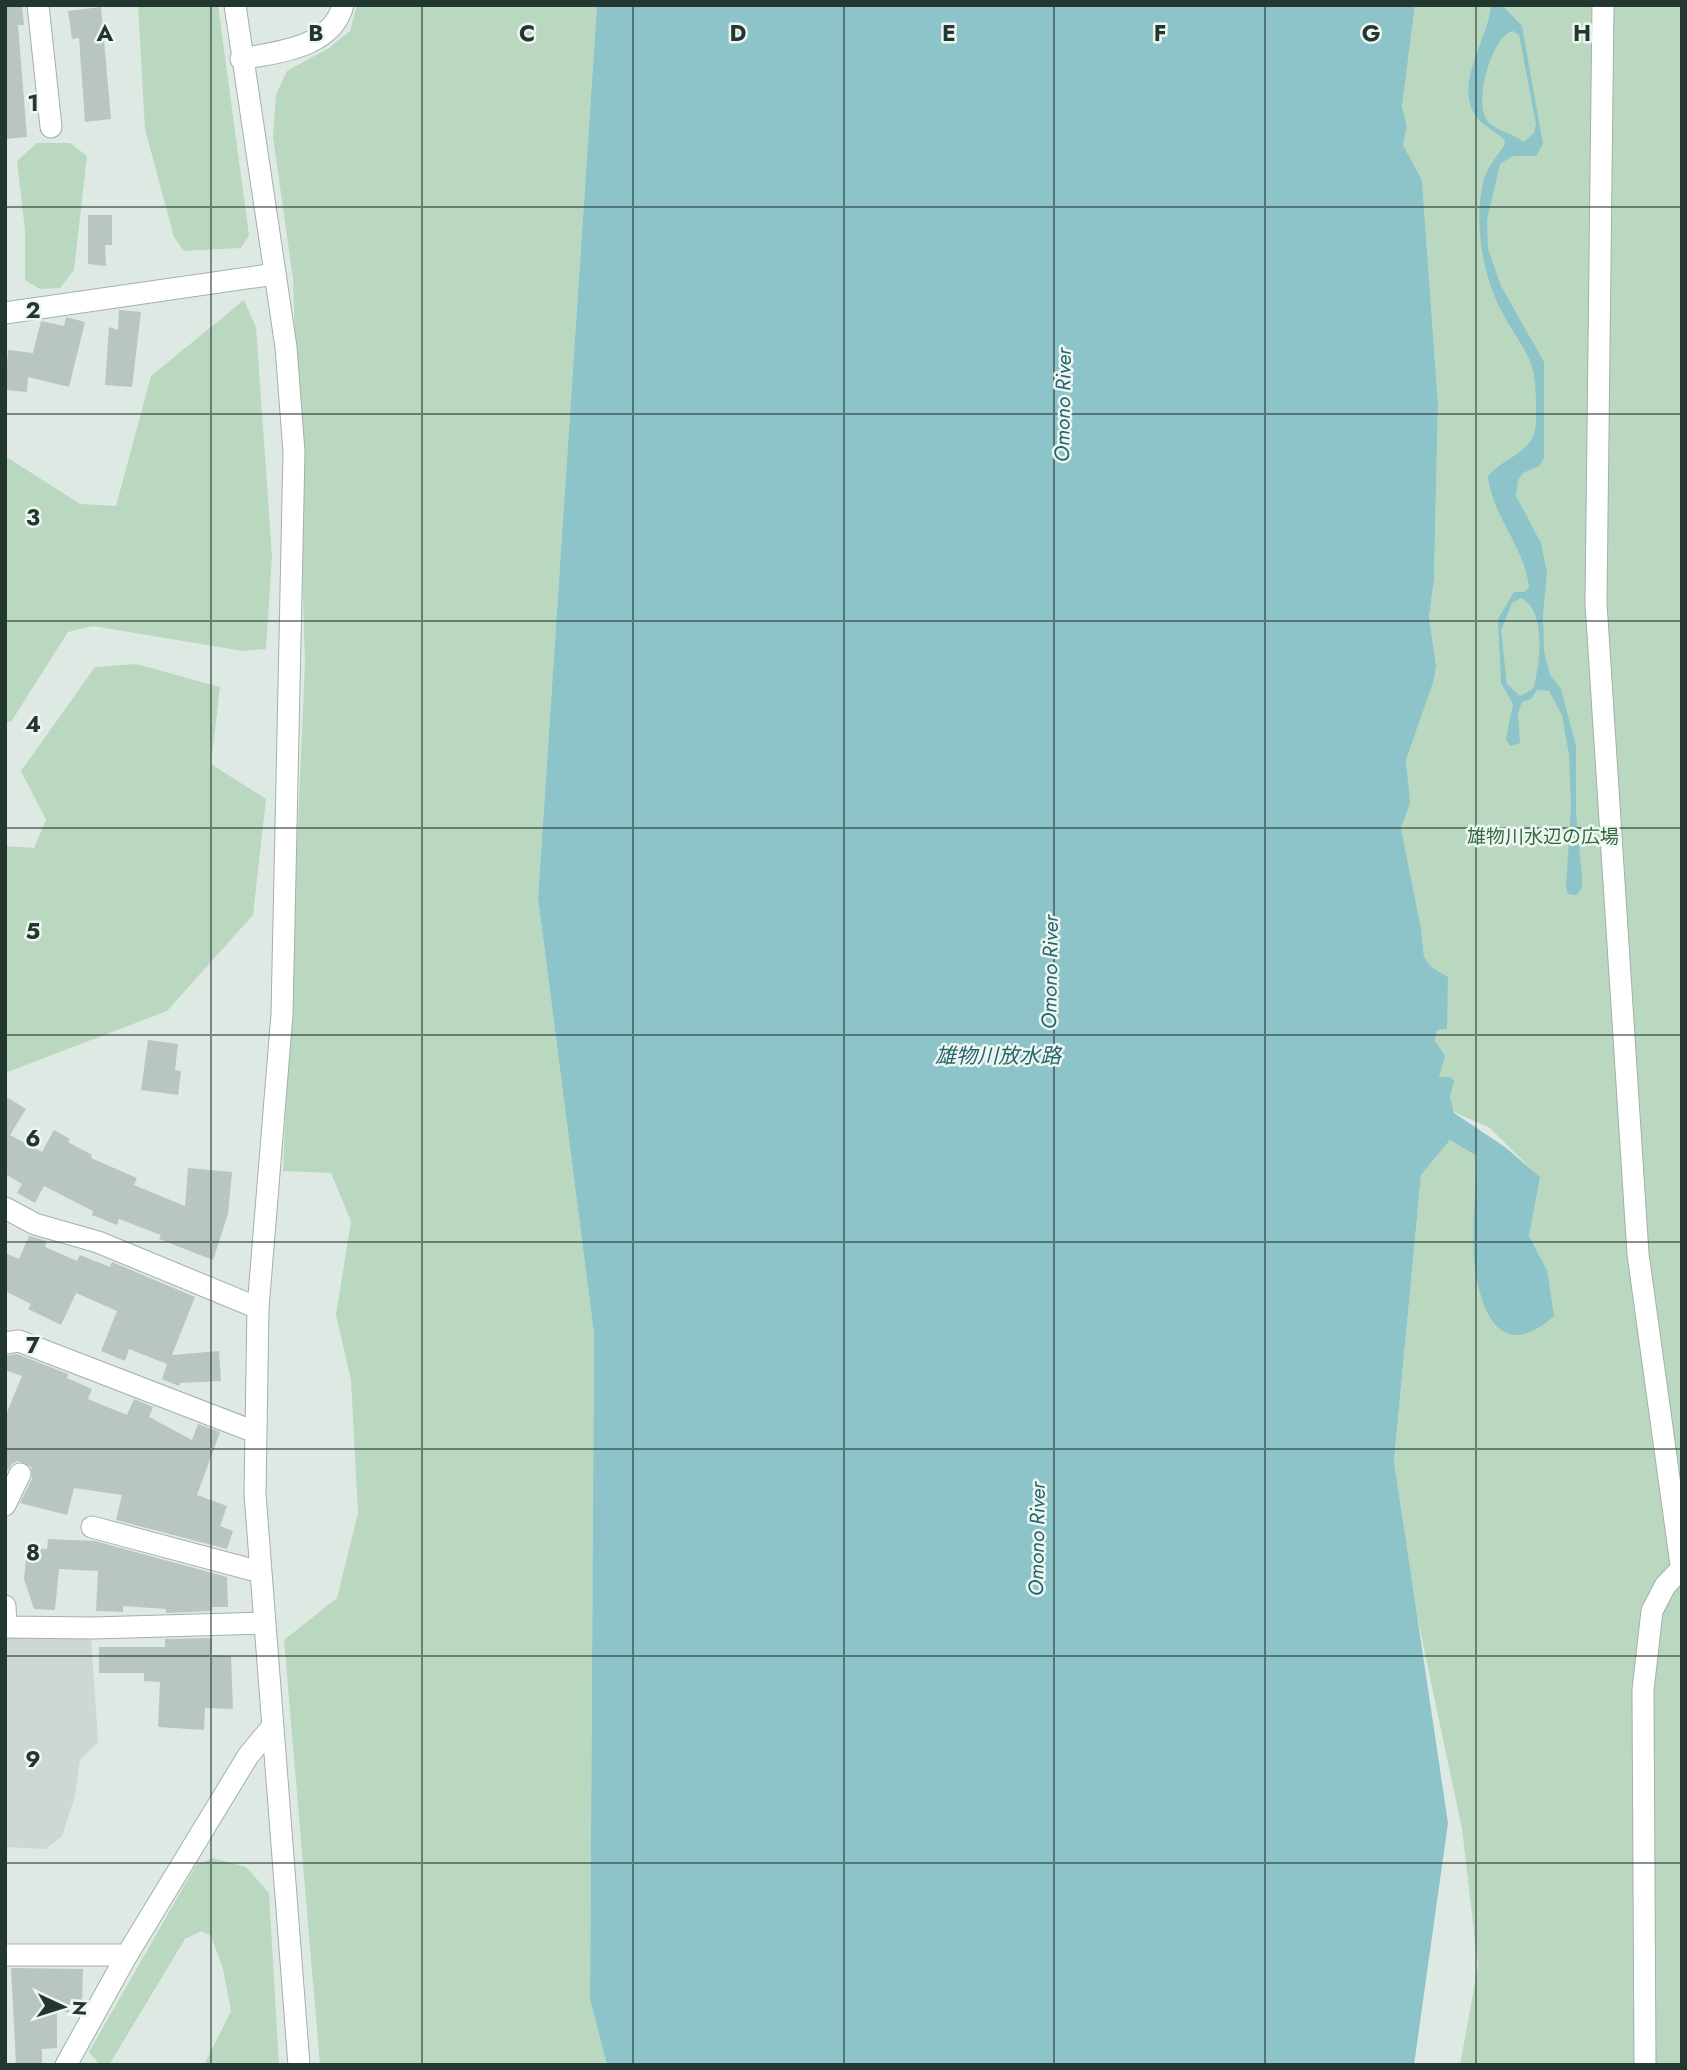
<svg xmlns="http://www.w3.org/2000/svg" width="1687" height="2070" font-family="Jost,'Noto Sans JP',sans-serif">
<rect width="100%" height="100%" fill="#dfe9e4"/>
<!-- built -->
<path fill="#ced8d3" d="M 91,1635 L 98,1742 L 80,1760 L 75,1796 L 62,1836 L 45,1849 L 5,1847 L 5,1637 Z"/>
<!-- green -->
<path fill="#bad8c0" d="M 138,5 L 218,5 L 249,235 L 241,248 L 184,251 L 174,237 L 145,129 Z
M 357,5 L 597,5 L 538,898 L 594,1334 L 590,1999 L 607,2065 L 320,2065 L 284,1640 L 337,1598 L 358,1513 L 351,1380 L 336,1315 L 351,1221 L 331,1173 L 283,1171 L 305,663 L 293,279 L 273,137 L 276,95 L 287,71 L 329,48 L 350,31 Z
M 1415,5 L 1682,5 L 1682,2065 L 1460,2065 L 1478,1966 L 1462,1829 L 1415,1606 L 1394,1461 L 1421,1175 L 1450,1140 L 1477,1156 L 1475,1211 L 1547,1270 L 1529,1236 L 1539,1177 L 1490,1128 L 1454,1112 C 1450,1096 1442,1090 1438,1077 C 1429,1046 1442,1008 1448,977 L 1430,966 L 1424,956 L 1421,928 L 1401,828 L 1409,803 L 1406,760 L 1434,680 L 1436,666 L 1429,617 L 1434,580 L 1438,404 L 1422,180 L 1403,145 L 1407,126 L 1402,107 Z
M 37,143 L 70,143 L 87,156 L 74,270 L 60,288 L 40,289 L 25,280 L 25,230 L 17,161 Z
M 244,300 L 256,327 L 272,556 L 266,649 L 243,651 L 93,626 L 68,632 L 11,722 L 5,722 L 5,456 L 80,504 L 116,506 L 151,376 Z
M 136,664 L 220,687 L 211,764 L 266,799 L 253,915 L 167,1011 L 5,1073 L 5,846 L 34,848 L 46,820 L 21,771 L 95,667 Z
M 213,1858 L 246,1867 L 269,1893 L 279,2065 L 204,2065 L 231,2011 L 223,1969 L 211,1936 L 201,1931 L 185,1939 L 109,2065 L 99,2064 L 89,2052 L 196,1865 Z"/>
<!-- water -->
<path fill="#8cc4c9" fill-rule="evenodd" d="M 597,5 L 1415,5 L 1402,107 L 1407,126 L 1403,145 L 1422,180 L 1438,404 L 1434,580 L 1429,617 L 1436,666 L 1434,680 L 1406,760 L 1410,803 L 1401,828 L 1421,928 L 1424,956 L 1430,966 L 1448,977 L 1447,1029 L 1437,1030 L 1435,1041 L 1445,1056 L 1439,1077 L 1450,1077 L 1454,1081 L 1450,1096 L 1454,1113 L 1505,1147 L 1540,1177 L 1529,1236 L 1547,1270 L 1554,1316 C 1507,1358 1485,1324 1476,1275 C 1470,1242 1476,1191 1477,1156 L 1450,1140 L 1421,1175 L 1394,1461 L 1448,1823 L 1414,2065 L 607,2065 L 590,1999 L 594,1334 L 538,898 Z
M 1491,5 L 1502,5 L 1522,26 L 1543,144 L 1536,156 L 1513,156 L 1500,164 L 1487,220 L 1488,249 L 1501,286 L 1544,362 L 1544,458 L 1539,466 L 1523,473 L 1518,480 L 1516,496 L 1541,543 L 1547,573 L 1543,615 L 1544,651 L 1550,675 L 1561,689 L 1576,746 L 1576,813 L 1582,877 L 1582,888 L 1576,895 L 1568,894 L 1566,887 L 1571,807 L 1569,755 L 1562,715 L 1549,691 L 1537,690 L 1531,699 L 1522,702 L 1518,713 L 1520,743 L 1510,746 L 1506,739 L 1513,704 L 1501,683 L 1498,619 L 1514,592 L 1524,592 L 1529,588 C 1525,546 1492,517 1488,476 C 1501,460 1524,455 1532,438 C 1537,428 1536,418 1536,407 C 1537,350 1519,349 1498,304 C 1482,269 1474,221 1483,183 C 1486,169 1496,157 1504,146 L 1505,140 C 1497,133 1486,127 1479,120 C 1450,88 1489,39 1491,5 ZM 1513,31 L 1519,35 L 1536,124 L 1534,133 L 1524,142 C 1513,133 1494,131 1486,119 C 1474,99 1493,34 1513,31 ZM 1521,598 C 1547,610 1540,666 1533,689 L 1520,696 L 1507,684 L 1501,631 L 1512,603 Z"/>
<!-- building -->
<path fill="#b8c6bf" d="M 5,5 L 22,5 L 24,25 L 18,25 L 27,137 L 5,139 Z
M 101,7 L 111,119 L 85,122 L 79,38 L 72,39 L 68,11 Z
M 88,215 L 112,215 L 112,245 L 105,245 L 106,266 L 88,264 Z
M 119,310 L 141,312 L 132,387 L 105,385 L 109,327 L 118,330 Z
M 66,317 L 85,322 L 69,387 L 28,377 L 27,392 L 5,390 L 8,350 L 33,353 L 41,321 L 64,326 Z
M 148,1040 L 178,1044 L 175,1070 L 181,1071 L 178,1095 L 141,1090 Z
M 5,1096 L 26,1109 L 10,1135 L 42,1152 L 54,1130 L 70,1139 L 68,1142 L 92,1155 L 91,1158 L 137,1178 L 134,1185 L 185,1206 L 188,1168 L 232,1172 L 228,1214 L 213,1260 L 159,1239 L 161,1235 L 119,1219 L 117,1225 L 92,1215 L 93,1211 L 44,1186 L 35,1203 L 17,1193 L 22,1184 L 5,1174 Z
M 29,1236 L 47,1241 L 45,1247 L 77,1261 L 80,1255 L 110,1267 L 112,1262 L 195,1297 L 172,1355 L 219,1351 L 221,1381 L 180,1383 L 179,1386 L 162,1379 L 167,1364 L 129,1349 L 125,1361 L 101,1351 L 117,1311 L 76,1293 L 61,1325 L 28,1309 L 31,1304 L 5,1291 L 5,1253 L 19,1259 Z
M 17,1354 L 68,1374 L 67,1378 L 92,1389 L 88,1399 L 127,1415 L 134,1399 L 153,1407 L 149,1417 L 192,1440 L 198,1424 L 220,1432 L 197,1495 L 227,1506 L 220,1526 L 233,1531 L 227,1549 L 116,1520 L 122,1495 L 74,1488 L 67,1515 L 20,1503 L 32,1479 L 31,1467 L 18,1461 L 12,1464 L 5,1474 L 5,1417 L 22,1376 L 5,1370 L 5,1356 Z
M 48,1539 L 95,1541 L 227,1577 L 228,1607 L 212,1607 L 212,1611 L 166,1613 L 166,1609 L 123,1606 L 123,1612 L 96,1611 L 98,1571 L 59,1569 L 55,1610 L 34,1609 L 24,1579 L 27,1548 L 47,1549 Z
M 212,1638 L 211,1655 L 231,1656 L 233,1709 L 205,1708 L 204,1730 L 158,1727 L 160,1682 L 144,1681 L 144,1673 L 99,1673 L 99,1647 L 165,1647 L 165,1639 Z
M 11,1968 L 83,1969 L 82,2001 L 70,2001 L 69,2012 L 57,2011 L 57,2048 L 42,2049 L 42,2065 L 16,2065 Z"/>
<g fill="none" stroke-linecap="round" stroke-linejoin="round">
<defs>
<path id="minor" d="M 38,5 L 51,127
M 1603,5 L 1596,603 L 1638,1254 L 1682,1572
M 5,313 L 275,274
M 5,1208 L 35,1224 L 98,1242 L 258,1308
M 5,1343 L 19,1341 L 255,1432
M 5,1505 L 20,1474
M 92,1527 L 260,1572
M 5,1606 L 6,1627
M 5,1627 L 94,1628 L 263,1623
M 66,2065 L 127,1955
M 1645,2065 L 1643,1690 L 1652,1611 L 1665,1586 L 1681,1569"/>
<path id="tertiary" d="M 235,5 L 286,347 L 294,452 L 282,1014 L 258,1308 L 255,1494 L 299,2065
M 241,59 C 278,52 332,48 343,5
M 5,1955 L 127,1955 L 248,1756 L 272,1727"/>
</defs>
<!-- minor casing -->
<use href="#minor" stroke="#a3b0aa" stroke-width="23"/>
<!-- tertiary casing -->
<use href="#tertiary" stroke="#a3b0aa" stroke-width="23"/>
<!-- minor -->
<use href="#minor" stroke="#fff" stroke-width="21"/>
<!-- tertiary -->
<use href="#tertiary" stroke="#fff" stroke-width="21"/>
</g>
<!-- grid -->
<path fill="none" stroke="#223730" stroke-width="2" stroke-opacity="0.55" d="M 211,5 L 211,2065M 422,5 L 422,2065M 633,5 L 633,2065M 844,5 L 844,2065M 1054,5 L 1054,2065M 1265,5 L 1265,2065M 1476,5 L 1476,2065M 5,207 L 1682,207M 5,414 L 1682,414M 5,621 L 1682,621M 5,828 L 1682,828M 5,1035 L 1682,1035M 5,1242 L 1682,1242M 5,1449 L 1682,1449M 5,1656 L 1682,1656M 5,1863 L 1682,1863"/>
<g text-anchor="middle" stroke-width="5" stroke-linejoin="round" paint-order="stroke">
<!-- park labels -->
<g font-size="19" fill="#316942" stroke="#eff6f2">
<text x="1543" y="843">雄物川水辺の広場</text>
</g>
<!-- water labels -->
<g font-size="21" font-style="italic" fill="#23666c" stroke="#eff6f2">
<text transform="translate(1063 405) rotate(-89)" y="7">Omono River</text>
<text transform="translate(1050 972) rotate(-89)" y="7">Omono River</text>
<text x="998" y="1063">雄物川放水路</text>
<text transform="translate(1037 1539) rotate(-89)" y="7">Omono River</text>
</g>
</g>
<g font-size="23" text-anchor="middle" font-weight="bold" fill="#223730" stroke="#eff6f2" stroke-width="5" stroke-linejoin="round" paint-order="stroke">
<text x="105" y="41">A</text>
<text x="316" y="41">B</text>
<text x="527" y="41">C</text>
<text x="738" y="41">D</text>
<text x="949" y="41">E</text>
<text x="1160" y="41">F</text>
<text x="1371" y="41">G</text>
<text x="1582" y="41">H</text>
<text x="33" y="111">1</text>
<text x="33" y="318">2</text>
<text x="33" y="525">3</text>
<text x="33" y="732">4</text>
<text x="33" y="939">5</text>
<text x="33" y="1146">6</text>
<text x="33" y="1353">7</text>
<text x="33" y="1560">8</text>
<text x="33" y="1767">9</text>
</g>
<!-- border -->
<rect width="1687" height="2070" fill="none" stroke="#223730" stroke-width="14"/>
<!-- north arrow -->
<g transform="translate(63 2007) rotate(94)" stroke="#eff6f2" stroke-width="5" paint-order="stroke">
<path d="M0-5L12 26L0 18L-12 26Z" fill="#223730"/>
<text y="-10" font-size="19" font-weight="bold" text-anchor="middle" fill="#223730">N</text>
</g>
</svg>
